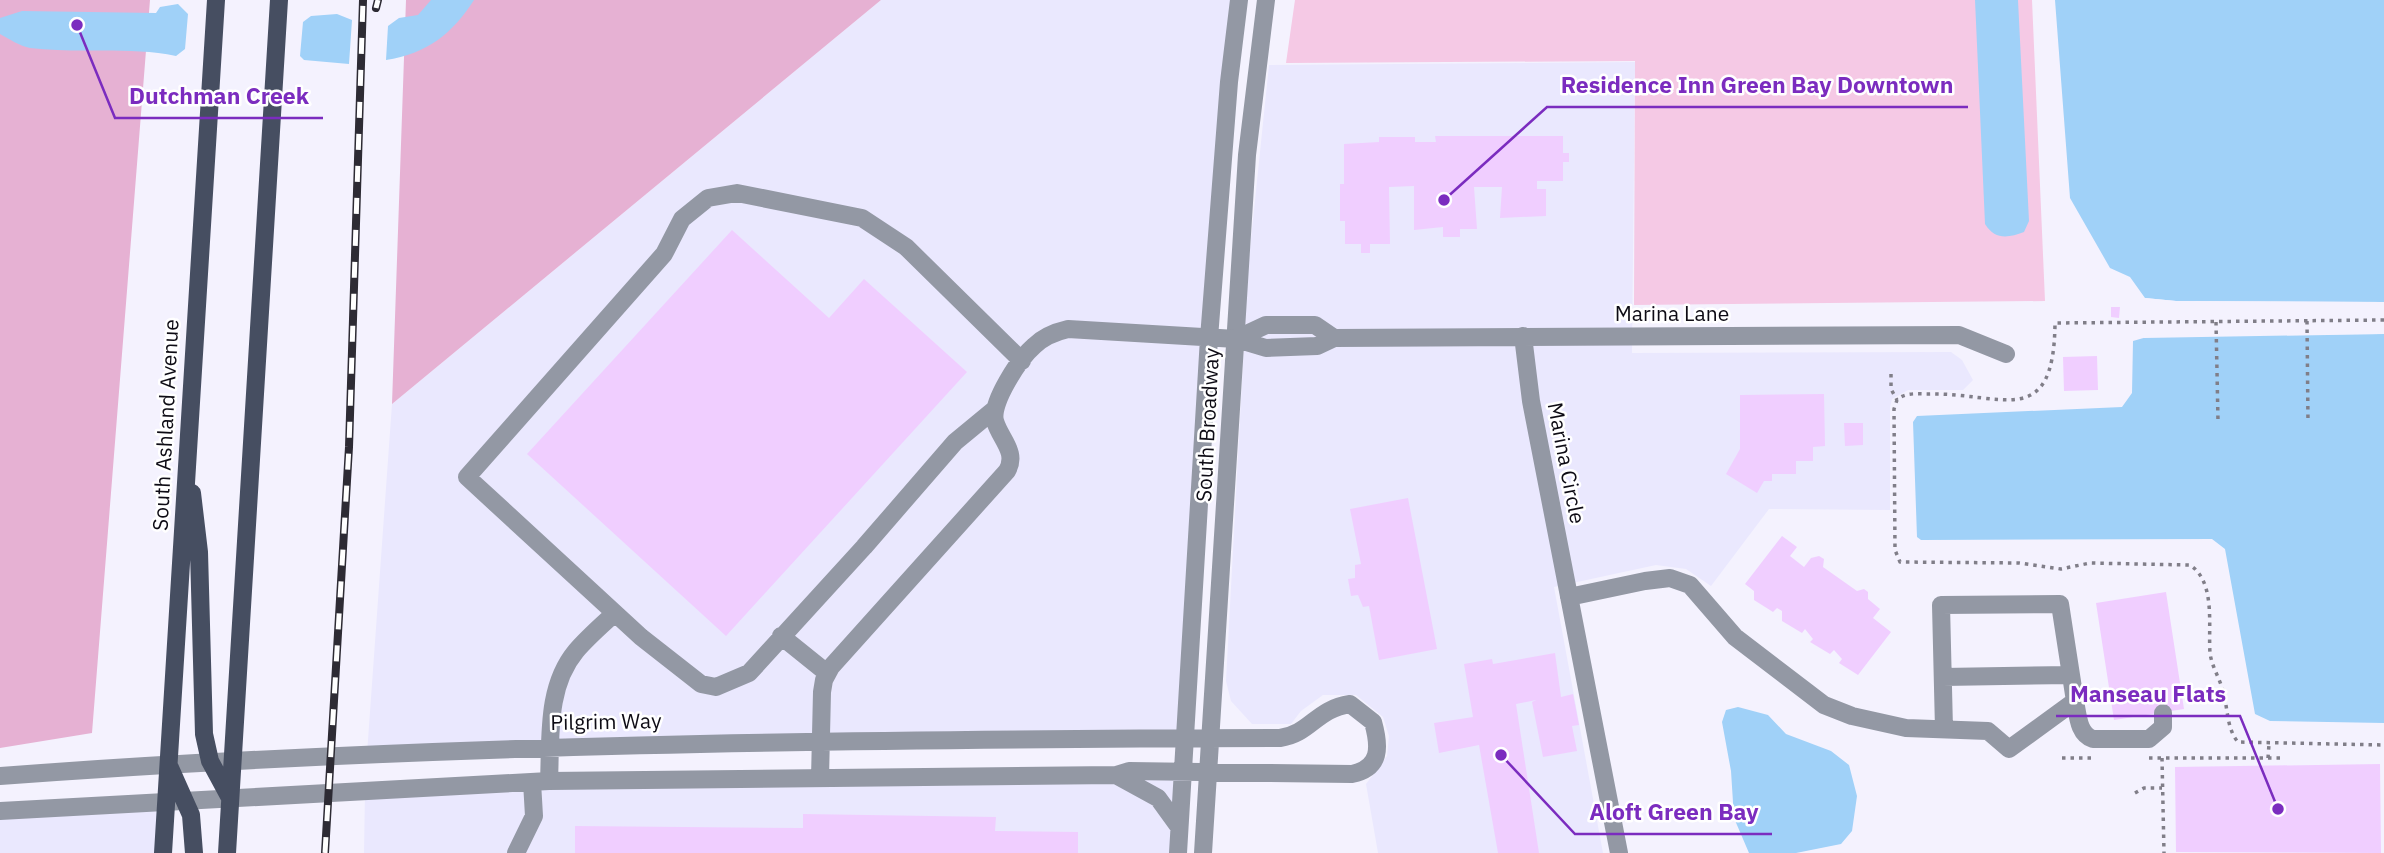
<svg xmlns="http://www.w3.org/2000/svg" width="2384" height="853" font-family="'IBM Plex Sans',sans-serif">
<rect width="100%" height="100%" fill="#f4f2fe"/>
<!-- built -->
<path fill="#eae8fe" d="M 881,0 L 1239,0 L 1183,739 L 367,754 L 392,404 Z
M 1635,62 L 1632,353 L 1951,352 L 1962,360 L 1973,380 L 1963,390 L 1908,390 L 1892,399 L 1890,407 L 1890,510 L 1769,509 L 1711,586 L 1686,569 L 1656,565 L 1554,587 L 1603,853 L 1378,853 L 1366,784 L 1387,756 L 1389,736 L 1383,717 L 1356,695 L 1323,695 L 1301,711 L 1291,724 L 1252,724 L 1231,701 L 1226,681 L 1248,268 L 1269,65 Z
M 1182,771 L 1178,853 L 364,853 L 365,791 Z
M 166,804 L 163,853 L 0,853 L 0,811 Z"/>
<!-- green -->
<path fill="#f5c9e5" d="M 1295,0 L 2032,0 L 2045,301 L 1634,305 L 1635,61 L 1286,63 Z"/>
<!-- forest -->
<path fill="#e6b1d3" d="M 0,0 L 150,0 L 92,733 L 0,748 Z
M 406,0 L 881,0 L 392,404 Z"/>
<!-- water -->
<path fill="#a0d1f8" d="M 431,0 L 474,0 C 453,33 427,54 386,60 L 388,26 L 399,18 L 418,15 Z
M 1975,0 L 2018,0 L 2029,221 L 2024,232 C 2008,238 1995,240 1985,224 Z
M 2055,0 L 2384,0 L 2384,302 L 2176,301 L 2145,298 L 2130,277 L 2110,268 L 2070,198 Z
M 178,4 L 188,14 L 185,49 L 176,56 C 129,46 78,54 30,48 C 20,46 9,39 0,34 L 0,18 L 22,11 L 156,13 L 160,7 Z
M 337,14 L 352,20 L 349,64 L 304,60 L 300,56 L 303,22 L 311,16 Z
M 2384,334 L 2384,723 L 2270,721 L 2255,714 L 2225,549 L 2212,539 L 1921,540 L 1917,537 L 1913,422 L 1917,416 L 2122,407 L 2132,393 L 2133,341 L 2154,335 Z
M 1738,707 L 1768,715 L 1786,734 L 1831,751 L 1849,765 L 1857,796 L 1852,831 L 1841,844 L 1796,853 L 1749,853 L 1734,818 L 1731,771 L 1722,722 L 1726,710 Z"/>
<!-- pier -->
<path fill="#f4f2fe" d="M 2145,298 L 2176,301 L 2384,302 L 2384,306 L 2176,305 L 2145,301 Z
M 2384,331 L 2384,334 L 2144,338 L 2144,334 L 2154,332 Z"/>
<!-- building -->
<path fill="#f0ceff" d="M 1435,136 L 1563,136 L 1563,153 L 1569,153 L 1569,162 L 1563,162 L 1563,181 L 1537,181 L 1537,189 L 1546,189 L 1546,216 L 1500,218 L 1502,187 L 1474,187 L 1477,229 L 1460,229 L 1460,237 L 1443,237 L 1443,227 L 1414,230 L 1414,186 L 1389,187 L 1390,244 L 1370,244 L 1370,253 L 1361,253 L 1361,244 L 1345,244 L 1345,221 L 1340,221 L 1340,184 L 1344,184 L 1344,144 L 1379,142 L 1379,137 L 1415,137 L 1415,142 L 1436,142 Z
M 732,230 L 829,318 L 864,279 L 967,372 L 726,636 L 527,454 Z
M 2111,307 L 2120,307 L 2119,318 L 2111,317 Z
M 2097,356 L 2098,390 L 2064,391 L 2063,357 Z
M 1824,394 L 1825,446 L 1813,447 L 1813,461 L 1796,461 L 1796,474 L 1772,474 L 1772,481 L 1764,481 L 1757,493 L 1726,474 L 1740,449 L 1740,395 Z
M 1844,423 L 1863,423 L 1863,445 L 1845,446 Z
M 1408,498 L 1437,649 L 1379,660 L 1369,606 L 1363,607 L 1358,595 L 1351,596 L 1348,579 L 1355,578 L 1355,565 L 1361,564 L 1350,509 Z
M 1782,536 L 1797,547 L 1790,556 L 1804,567 L 1811,558 L 1819,556 L 1824,559 L 1823,567 L 1857,591 L 1864,589 L 1868,592 L 1868,599 L 1880,609 L 1873,618 L 1891,632 L 1858,675 L 1839,663 L 1842,659 L 1834,650 L 1830,654 L 1810,642 L 1813,639 L 1805,629 L 1802,633 L 1782,621 L 1782,611 L 1777,608 L 1773,612 L 1754,600 L 1754,591 L 1745,584 Z
M 2166,592 L 2184,709 L 2114,720 L 2096,603 Z
M 1555,653 L 1561,697 L 1573,694 L 1579,725 L 1572,726 L 1577,751 L 1543,757 L 1532,702 L 1536,700 L 1516,704 L 1539,853 L 1498,853 L 1479,745 L 1439,753 L 1434,723 L 1473,717 L 1464,664 L 1492,659 L 1493,664 Z
M 2380,764 L 2381,853 L 2176,852 L 2175,767 Z
M 803,814 L 996,817 L 995,831 L 1078,832 L 1078,853 L 575,853 L 575,826 L 803,828 Z"/>
<g fill="none" stroke-linecap="round" stroke-linejoin="round">
<!-- path -->
<path stroke="#807e88" stroke-width="3.5" stroke-dasharray="3.5 5" stroke-linecap="butt" d="M 2384,320 L 2055,323 C 2054,433 2001,392 1928,394 C 1917,394 1905,392 1897,400 L 1894,409 L 1895,550 L 1900,562 L 2019,563 L 2061,569 L 2090,563 L 2190,565 C 2216,582 2208,626 2210,653 C 2212,668 2221,680 2224,695 C 2228,711 2227,729 2238,742 L 2384,745
M 2307,321 L 2308,423
M 2216,322 L 2218,421
M 1891,374 L 1891,389 L 1897,400
M 2062,758 L 2092,758
M 2149,758 L 2280,758
M 2162,758 L 2164,853
M 2268,758 L 2269,744
M 2135,793 L 2144,788 L 2162,788"/>
<!-- minor -->
<path stroke="#9398a4" stroke-width="18" d="M 1523,336 L 1531,401 L 1619,853
M 1236,339 L 1266,325 L 1315,325 L 1334,338
M 995,409 L 955,442 L 864,547 L 749,673 L 716,687 L 701,684 L 641,637 L 467,477 L 664,254 L 682,219 L 708,198 L 737,193 L 862,218 L 906,247 L 1022,361
M 1569,597 L 1645,581 L 1670,578 L 1690,585 L 1735,637 L 1824,705 L 1852,716 L 1906,728 L 1988,731 L 2009,749 L 2075,701 L 2060,604 L 1941,605 L 1944,729
M 781,636 L 827,673
M 1943,677 L 2071,675
M 2075,701 C 2078,715 2078,734 2093,739 L 2149,739 L 2163,727 L 2163,713
M 1116,775 L 1158,798 L 1179,827
M 0,776 C 426,744 853,739 1280,738 C 1310,734 1316,709 1350,704 L 1373,722 C 1380,747 1381,768 1352,774 L 1129,771 L 1116,775 L 549,781 L 0,811
M 820,778 L 822,692 L 824,680 L 831,667 L 1007,471 C 1018,452 1000,439 995,421 C 990,403 1020,358 1034,346 C 1043,337 1055,332 1068,329 L 1236,339 L 1266,348 L 1317,346 L 1334,338 L 1959,335 L 2006,354
M 549,781 C 551,738 546,687 576,651 C 588,637 602,625 615,613
M 516,853 L 534,816 L 532,782
M 1178,853 L 1209,338 L 1229,82 L 1239,0
M 1203,853 L 1247,155 L 1266,0"/>
<!-- major -->
<path stroke="#464e61" stroke-width="18" d="M 192,493 L 199,552 L 204,734 L 210,761 L 230,798
M 170,768 L 191,815 L 194,853
M 163,853 L 216,0
M 227,853 L 279,0"/>
<defs>
<path id="rail" d="M 376,8 L 378,0
M 325,853 L 349,447 L 363,0"/>
</defs>
<!-- rail casing -->
<use href="#rail" stroke="#2d2b34" stroke-width="8"/>
<!-- rail -->
<use href="#rail" stroke="#fff" stroke-width="5" stroke-dasharray="16" stroke-linecap="butt"/>
</g>
<g text-anchor="middle" stroke-width="5" stroke-linejoin="round" paint-order="stroke">
<!-- street labels -->
<g font-size="21" fill="#0d0b14" stroke="#fff">
<text x="1672" y="321">Marina Lane</text>
<text transform="translate(166 425) rotate(-87)" y="7">South Ashland Avenue</text>
<text transform="translate(1208 425) rotate(-87)" y="7">South Broadway</text>
<text transform="translate(1566 463) rotate(79)" y="7">Marina Circle</text>
<text transform="translate(606 722) rotate(-1)" y="7">Pilgrim Way</text>
</g>
</g>
<!-- callouts -->
<path fill="none" stroke="#7b2cbf" stroke-width="2.5" d="M1444 200L1547 107H1968M77 25L115 118H323M2278 809L2240 716H2056M1501 755L1575 834H1772"/>
<g fill="#7b2cbf" stroke="#fff" stroke-width="2.5">
<circle cx="1444" cy="200" r="7"/>
<circle cx="77" cy="25" r="7"/>
<circle cx="2278" cy="809" r="7"/>
<circle cx="1501" cy="755" r="7"/>
</g>
<g font-size="23" text-anchor="middle" font-weight="bold" fill="#7b2cbf" stroke="#fff" stroke-width="5" stroke-linejoin="round" paint-order="stroke">
<text x="1757" y="93">Residence Inn Green Bay Downtown</text>
<text x="219" y="104">Dutchman Creek</text>
<text x="2148" y="702">Manseau Flats</text>
<text x="1674" y="820">Aloft Green Bay</text>
</g>
</svg>
